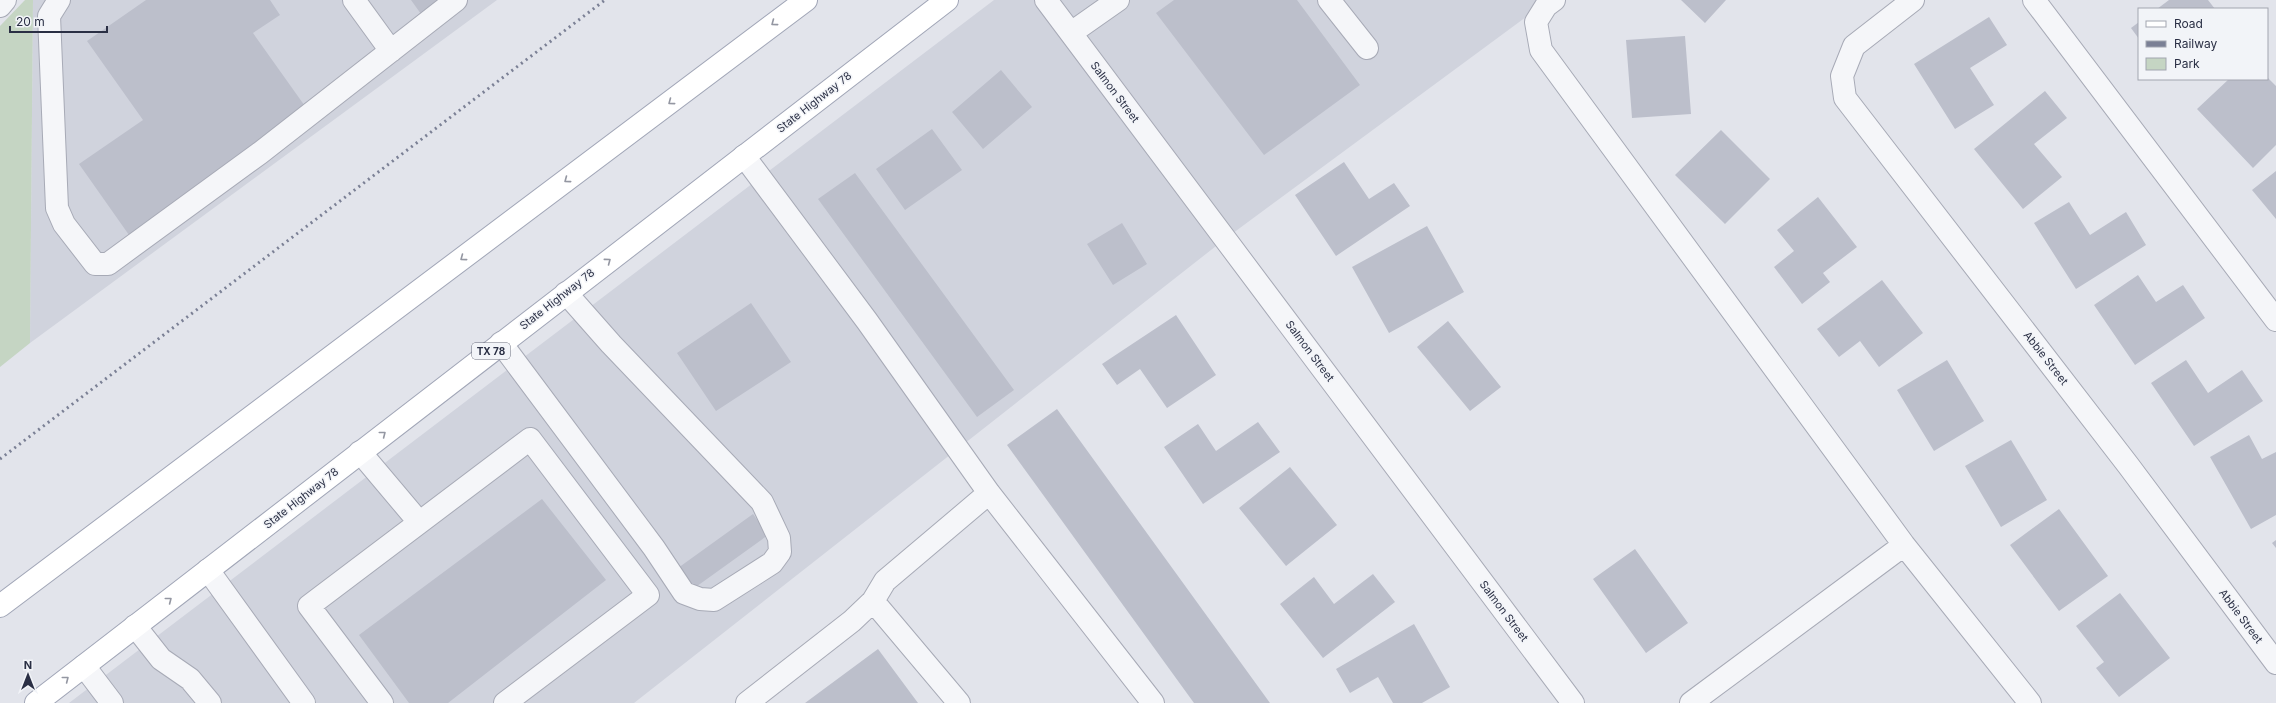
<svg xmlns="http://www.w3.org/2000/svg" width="2276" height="703" font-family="Inter,sans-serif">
<rect width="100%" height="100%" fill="#e2e4eb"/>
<!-- built -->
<path fill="#d0d3dd" d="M 33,0 L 497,0 L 30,343 Z
M 994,0 L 1549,0 L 1225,239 L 634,703 L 69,703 Z"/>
<!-- green -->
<path fill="#c5d5c3" d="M 25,0 L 33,0 L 30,343 L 0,367 L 0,26 Z"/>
<!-- building -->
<path fill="#bcbfcb" d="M 146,0 L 270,0 L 280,15 L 253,33 L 307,109 L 129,235 L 79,164 L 143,120 L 87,41 Z
M 411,0 L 441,0 L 421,14 Z
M 1174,0 L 1297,0 L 1360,85 L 1264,155 L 1156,13 Z
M 1681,0 L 1726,0 L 1705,23 Z
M 2169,0 L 2208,0 L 2215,9 L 2157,9 Z
M 1989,17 L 2007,45 L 1970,68 L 1994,105 L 1955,129 L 1914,64 Z
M 2139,22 L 2139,39 L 2131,28 Z
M 1685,36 L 1691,114 L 1632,118 L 1626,40 Z
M 1001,70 L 1032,107 L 983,149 L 952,112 Z
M 2267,77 L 2276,86 L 2276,145 L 2253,168 L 2197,109 L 2229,79 L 2267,79 Z
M 2045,91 L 2067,118 L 2034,144 L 2062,177 L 2023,209 L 1974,149 Z
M 932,129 L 962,170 L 905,210 L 876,169 Z
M 1721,130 L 1770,179 L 1725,224 L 1675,175 Z
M 1344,162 L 1369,199 L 1394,183 L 1410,206 L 1336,256 L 1295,195 Z
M 2276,171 L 2276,219 L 2252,190 Z
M 855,173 L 1014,390 L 977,417 L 818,199 Z
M 1818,197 L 1857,247 L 1823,273 L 1830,282 L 1802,304 L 1774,267 L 1794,251 L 1777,230 Z
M 2069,202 L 2090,235 L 2126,212 L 2146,245 L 2076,289 L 2034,223 Z
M 1122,223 L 1147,264 L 1113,285 L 1087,244 Z
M 1427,226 L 1464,292 L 1389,333 L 1352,267 Z
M 2138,275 L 2156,302 L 2183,285 L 2205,318 L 2135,365 L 2094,305 Z
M 1882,280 L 1923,333 L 1879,367 L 1860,341 L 1839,357 L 1817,329 Z
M 751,303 L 791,362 L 716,411 L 677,353 Z
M 1176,315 L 1216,375 L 1167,408 L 1140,369 L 1117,385 L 1102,364 Z
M 1448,321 L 1501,387 L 1470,411 L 1417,347 Z
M 1947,360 L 1984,421 L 1934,451 L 1897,390 Z
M 2186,360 L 2208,393 L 2242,370 L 2263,401 L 2194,446 L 2151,383 Z
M 1057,409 L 1270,703 L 1194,703 L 1007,445 Z
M 1258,422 L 1280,452 L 1203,504 L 1164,447 L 1198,424 L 1216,451 Z
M 2249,435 L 2262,459 L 2276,452 L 2276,515 L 2251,529 L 2210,457 Z
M 2011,440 L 2047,500 L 2001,527 L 1965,466 Z
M 1290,467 L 1337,525 L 1286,566 L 1239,508 Z
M 542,499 L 606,580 L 448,703 L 409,703 L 359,635 Z
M 2059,509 L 2108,576 L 2059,611 L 2010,545 Z
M 753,514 L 768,535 L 693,589 L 678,568 Z
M 2276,540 L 2276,548 L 2272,543 Z
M 1635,549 L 1688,623 L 1646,653 L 1593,579 Z
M 1373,574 L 1395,602 L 1323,658 L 1280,604 L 1314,577 L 1334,604 Z
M 2120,593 L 2170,658 L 2119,697 L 2096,668 L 2104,662 L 2076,626 Z
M 1414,624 L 1450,687 L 1422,703 L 1393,703 L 1378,677 L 1350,693 L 1336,669 Z
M 878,649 L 918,703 L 805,703 Z"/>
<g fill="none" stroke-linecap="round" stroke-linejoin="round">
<defs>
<path id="minor" d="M 59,0 L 49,16 L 57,208 L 64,224 L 95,264 L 108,264 L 260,153 L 456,0
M 354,0 L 391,51
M 1046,0 L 1573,703
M 1329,0 L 1367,48
M 1554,0 L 1546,6 L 1536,22 L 1541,50 L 1904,545 L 2030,703
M 1913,0 L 1854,46 L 1842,76 L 1845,98 L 2128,465 L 2276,663
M 2034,0 L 2276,320
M 0,6 L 5,0
M 1071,33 L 1118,0
M 744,156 L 867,321 L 989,493 L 1153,703
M 501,343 L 654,548 L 684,593 L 700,599 L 714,600 L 772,563 L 780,552 L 779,538 L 762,502 L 611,344 L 566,293
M 360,452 L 419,522
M 208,570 L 304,703
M 873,601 L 959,703
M 135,626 L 161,659 L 190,679 L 210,703
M 84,666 L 112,703
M 382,703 L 309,606 L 530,439 L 648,595 L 505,703
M 747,703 L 852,621 L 873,601 L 885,581 L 989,493
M 1691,703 L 1904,545"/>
<path id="major" d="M 0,606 L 806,0
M 36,703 L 947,0"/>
</defs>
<!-- minor casing -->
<use href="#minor" stroke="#a7aab6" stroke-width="24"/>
<!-- major casing -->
<use href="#major" stroke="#a1a6b7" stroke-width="24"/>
<!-- minor -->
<use href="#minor" stroke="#f5f6f9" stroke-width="22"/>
<!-- major -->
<use href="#major" stroke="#fff" stroke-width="22"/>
<!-- rail -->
<path stroke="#7b8095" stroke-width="3" stroke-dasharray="2 4" stroke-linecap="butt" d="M 0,459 L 605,0"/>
</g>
<!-- one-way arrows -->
<defs><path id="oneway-chevron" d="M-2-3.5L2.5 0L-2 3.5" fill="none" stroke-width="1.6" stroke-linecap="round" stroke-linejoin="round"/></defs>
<g stroke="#9497a2">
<use href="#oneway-chevron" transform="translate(774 23) rotate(143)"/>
<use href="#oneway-chevron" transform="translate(671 102) rotate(143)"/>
<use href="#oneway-chevron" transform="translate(567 180) rotate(143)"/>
<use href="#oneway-chevron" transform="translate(463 258) rotate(143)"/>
<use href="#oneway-chevron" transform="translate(608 261) rotate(-37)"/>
<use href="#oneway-chevron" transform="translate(383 434) rotate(-38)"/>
<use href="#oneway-chevron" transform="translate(169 600) rotate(-38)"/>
<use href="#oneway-chevron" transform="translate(66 679) rotate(-38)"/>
</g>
<g text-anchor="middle" stroke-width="3" stroke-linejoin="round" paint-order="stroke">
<!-- shield labels -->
<rect fill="#f2f4f8" stroke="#666a7a" stroke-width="1" x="472" y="343" width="38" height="16" rx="3"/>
<g font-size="10" font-weight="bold" fill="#2a2f44">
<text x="491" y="355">TX 78</text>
</g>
<!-- street labels -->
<g font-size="11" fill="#2a2f44" stroke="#f2f4f8">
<text transform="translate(1115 92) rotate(53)" y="4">Salmon Street</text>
<text transform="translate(814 102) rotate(-38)" y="4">State Highway 78</text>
<text transform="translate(557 299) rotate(-38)" y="4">State Highway 78</text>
<text transform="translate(1310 351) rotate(53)" y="4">Salmon Street</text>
<text transform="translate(2046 358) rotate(52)" y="4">Abbie Street</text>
<text transform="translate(301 498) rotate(-38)" y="4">State Highway 78</text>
<text transform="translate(1504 611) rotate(53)" y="4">Salmon Street</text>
<text transform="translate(2241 616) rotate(53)" y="4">Abbie Street</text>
</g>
</g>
<!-- legend -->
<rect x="2138" y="8" width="130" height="72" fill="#f2f4f8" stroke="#a2a5b0"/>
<rect x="2146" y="21" width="20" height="6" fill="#ffffff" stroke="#a2a5b0"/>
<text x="2174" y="28" font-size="12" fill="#2a2f44">Road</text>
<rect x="2146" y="41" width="20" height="6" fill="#7b8095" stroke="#a2a5b0"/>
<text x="2174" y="48" font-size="12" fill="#2a2f44">Railway</text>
<rect x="2146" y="58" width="20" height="12" fill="#c5d5c3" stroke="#a2a5b0"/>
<text x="2174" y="68" font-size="12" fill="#2a2f44">Park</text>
<!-- north arrow -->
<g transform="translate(28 675)" stroke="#f2f4f8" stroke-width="3" paint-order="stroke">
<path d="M0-3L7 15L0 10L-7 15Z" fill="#2a2f44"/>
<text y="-6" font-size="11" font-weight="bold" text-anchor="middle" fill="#2a2f44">N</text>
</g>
<!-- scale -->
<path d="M10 26v6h97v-6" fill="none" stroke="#2a2f44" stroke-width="2"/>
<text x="16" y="26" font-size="12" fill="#2a2f44" stroke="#f2f4f8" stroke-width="3" paint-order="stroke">20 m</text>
</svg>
